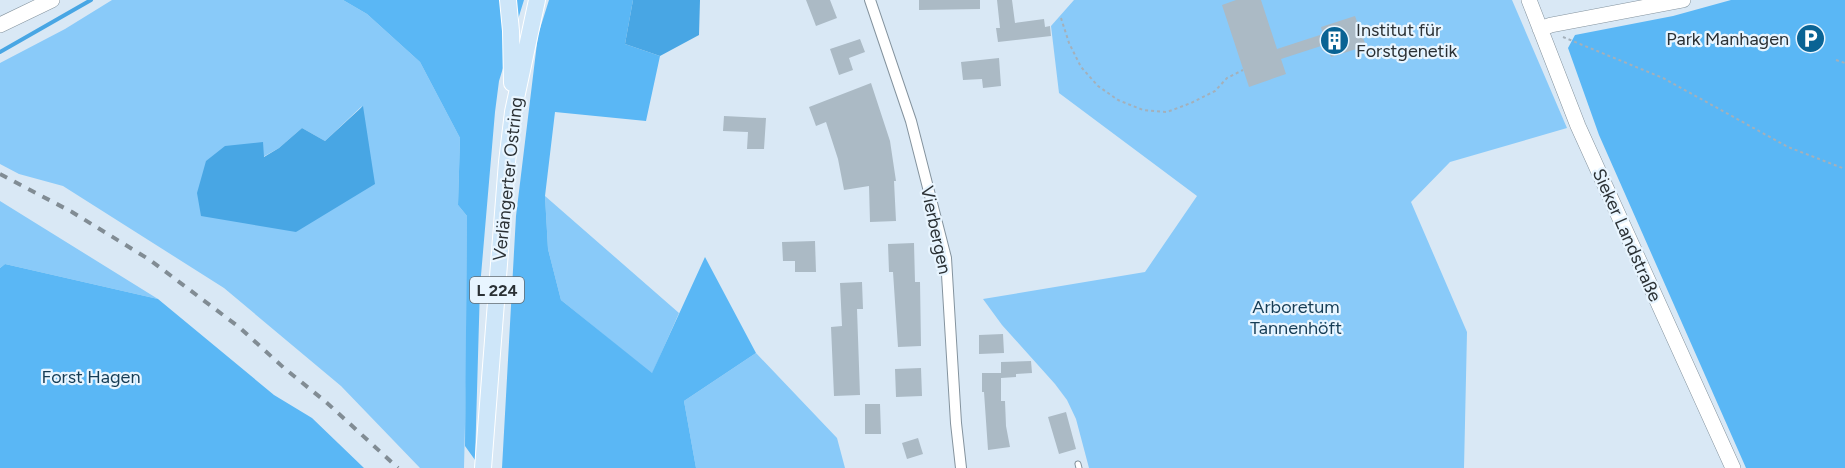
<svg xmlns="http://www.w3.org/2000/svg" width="1845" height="468" font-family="Figtree,sans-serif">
<rect width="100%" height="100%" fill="#d9e8f5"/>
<!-- green -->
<path fill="#89caf9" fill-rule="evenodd" d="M 112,0 L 343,0 L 367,14 L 420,62 L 460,138 L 458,205 L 467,216 L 466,381 L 464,468 L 420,468 L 341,386 L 224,288 L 63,186 L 19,174 L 0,164 L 0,63 L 65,29 ZM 362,106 L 296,232 L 263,157 L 279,148 L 302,128 L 325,141 Z
M 1074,0 L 1512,0 L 1567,128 L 1450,162 L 1411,202 L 1467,332 L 1464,468 L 1089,468 L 1076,419 L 1067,400 L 1055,384 L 1002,325 L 983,299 L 1145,272 L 1197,196 L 1059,93 L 1051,26 Z
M 545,196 L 679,313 L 652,374 L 561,300 L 548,249 Z
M 0,201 L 158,299 L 5,264 L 0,268 Z
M 756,353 L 837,438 L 845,468 L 696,468 L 684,401 Z"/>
<!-- forest -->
<path fill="#5ab7f5" d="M 343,0 L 524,0 L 499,81 L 495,112 L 480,287 L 475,460 L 465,446 L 467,216 L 458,205 L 460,138 L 420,62 L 367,14 Z
M 549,0 L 633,0 L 625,44 L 660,56 L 646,121 L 555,112 L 545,196 L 548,249 L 561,300 L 652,373 L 705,257 L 756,353 L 684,401 L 696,468 L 502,468 L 516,216 L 538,35 Z
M 1731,0 L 1845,0 L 1845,468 L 1746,468 L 1599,135 L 1568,48 L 1575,35 L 1673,16 Z
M 5,264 L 158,299 L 274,395 L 312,418 L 364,468 L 0,468 L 0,268 Z"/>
<!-- water -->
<path fill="#48a6e4" d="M 633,0 L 700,0 L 699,35 L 660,56 L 625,44 Z
M 363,106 L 375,184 L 296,232 L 201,216 L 197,193 L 206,161 L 225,146 L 263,142 L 264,157 L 279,148 L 302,128 L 325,141 Z"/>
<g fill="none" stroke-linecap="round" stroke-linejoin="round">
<!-- stream -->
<path stroke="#48a6e4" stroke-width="4" d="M 0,52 L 91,0"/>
</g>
<!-- building -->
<path fill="#abbac5" d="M 806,0 L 830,0 L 837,18 L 816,26 Z
M 919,0 L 980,0 L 980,9 L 919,10 Z
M 997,0 L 1012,0 L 1015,23 L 1044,19 L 1045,27 L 1050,26 L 1051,36 L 998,42 L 996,28 L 1000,28 Z
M 1236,0 L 1261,0 L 1277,49 L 1323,34 L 1321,27 L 1355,16 L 1366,46 L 1331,57 L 1328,49 L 1323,51 L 1321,46 L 1281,59 L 1286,74 L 1249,87 L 1222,5 Z
M 860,39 L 865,52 L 849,58 L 853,70 L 839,75 L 830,49 Z
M 999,58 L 1001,86 L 983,88 L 982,79 L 963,80 L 961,62 Z
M 871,83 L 890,141 L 896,181 L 894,181 L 896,221 L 870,222 L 869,186 L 844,190 L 838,159 L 826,122 L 816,126 L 809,107 Z
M 724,116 L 766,118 L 764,149 L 747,149 L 748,132 L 723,131 Z
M 815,241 L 816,272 L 795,272 L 795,261 L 783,261 L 782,242 Z
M 914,243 L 915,282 L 920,282 L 921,346 L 898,347 L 893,272 L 889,272 L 888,244 Z
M 862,282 L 863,309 L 857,309 L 860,395 L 834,396 L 831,327 L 842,326 L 840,283 Z
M 1003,334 L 1004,353 L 979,354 L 979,335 Z
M 1031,361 L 1032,373 L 1016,374 L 1016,377 L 1001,378 L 1001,362 Z
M 921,368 L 922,396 L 896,397 L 895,369 Z
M 982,373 L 1001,373 L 1001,401 L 1005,401 L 1006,426 L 1010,447 L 988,450 L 984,392 L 982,392 Z
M 865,404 L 880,404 L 881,434 L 865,434 Z
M 1066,412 L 1076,449 L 1059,454 L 1048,417 Z
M 918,438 L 923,454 L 907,459 L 902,443 Z"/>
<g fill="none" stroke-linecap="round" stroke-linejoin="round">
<defs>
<path id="lane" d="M 1078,464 L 1079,468"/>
<path id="street" d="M 870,0 L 911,121 L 946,258 L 956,423 L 961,468"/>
<path id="secondary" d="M 1529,0 L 1578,126 L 1733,468
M 0,25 L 52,0
M 1540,29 L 1551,25 L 1683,0"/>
<path id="primary" d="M 508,0 L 511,31 L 512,83
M 483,468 L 507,162 L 513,112 L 537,0"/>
</defs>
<!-- lane casing -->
<use href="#lane" stroke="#84939e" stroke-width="7"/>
<!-- street casing -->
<use href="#street" stroke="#84939e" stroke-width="12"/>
<!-- secondary casing -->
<use href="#secondary" stroke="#84939e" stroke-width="16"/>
<!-- primary casing -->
<use href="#primary" stroke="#fff" stroke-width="18"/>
<!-- path -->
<path stroke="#a4b0ba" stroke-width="2" stroke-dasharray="3 3" stroke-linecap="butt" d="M 1061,18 L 1069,43 L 1081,67 L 1098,86 L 1118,100 L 1143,110 L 1167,112 L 1191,103 L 1215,91 L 1227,78 L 1243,70
M 1563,37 L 1663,78 L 1788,147 L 1845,169
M 1836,60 L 1845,63"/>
<!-- lane -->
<use href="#lane" stroke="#fff" stroke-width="5"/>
<!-- street -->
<use href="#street" stroke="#fff" stroke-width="10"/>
<!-- secondary -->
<use href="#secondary" stroke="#fff" stroke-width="15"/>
<!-- primary -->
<use href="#primary" stroke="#cee6f9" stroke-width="16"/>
<!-- rail -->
<path stroke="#818c94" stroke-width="4" stroke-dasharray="8 8" stroke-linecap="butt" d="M 0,174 L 72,212 L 150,260 L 239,327 L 284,368 L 326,402 L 398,468"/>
</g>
<!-- icons -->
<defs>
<symbol id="parking-disc" viewBox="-11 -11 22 22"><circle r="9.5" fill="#096394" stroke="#e8f5ff"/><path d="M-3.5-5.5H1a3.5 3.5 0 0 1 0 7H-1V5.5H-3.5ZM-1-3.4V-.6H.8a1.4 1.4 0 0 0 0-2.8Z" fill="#fff"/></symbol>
<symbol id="building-disc" viewBox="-11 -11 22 22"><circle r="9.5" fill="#096394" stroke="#e8f5ff"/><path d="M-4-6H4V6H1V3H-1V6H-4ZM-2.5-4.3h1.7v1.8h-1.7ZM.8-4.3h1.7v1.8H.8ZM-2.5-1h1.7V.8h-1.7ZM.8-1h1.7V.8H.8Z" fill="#fff"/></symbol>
</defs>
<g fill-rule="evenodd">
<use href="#parking-disc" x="1794" y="22" width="33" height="33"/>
<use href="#building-disc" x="1318" y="24" width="33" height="33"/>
</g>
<g text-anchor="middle" stroke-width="4.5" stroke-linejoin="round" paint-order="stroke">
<!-- shield labels -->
<rect fill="#e8f5ff" stroke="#646c72" stroke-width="1.5" x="470" y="277" width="54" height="26" rx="4.5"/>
<g font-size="16" font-weight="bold" fill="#2b3135">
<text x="497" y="296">L 224</text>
</g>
<!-- poi labels -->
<g font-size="18" fill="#2b3135" stroke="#e8f5ff" text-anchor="start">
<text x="1356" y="36">Institut für<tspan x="1356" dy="21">Forstgenetik</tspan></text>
<text x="1789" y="45" text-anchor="end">Park Manhagen</text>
</g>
<!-- street labels -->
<g font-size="18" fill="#2b3135" stroke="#e8f5ff">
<text transform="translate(508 179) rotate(-84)" y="6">Verlängerter Ostring</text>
<text transform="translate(936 230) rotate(78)" y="6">Vierbergen</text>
<text transform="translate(1627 235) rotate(66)" y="6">Sieker Landstraße</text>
</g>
<!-- park labels -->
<g font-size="18" fill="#163d56" stroke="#e8f5ff">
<text x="1296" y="313">Arboretum<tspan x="1296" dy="21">Tannenhöft</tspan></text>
<text x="91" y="383">Forst Hagen</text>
</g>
</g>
</svg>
